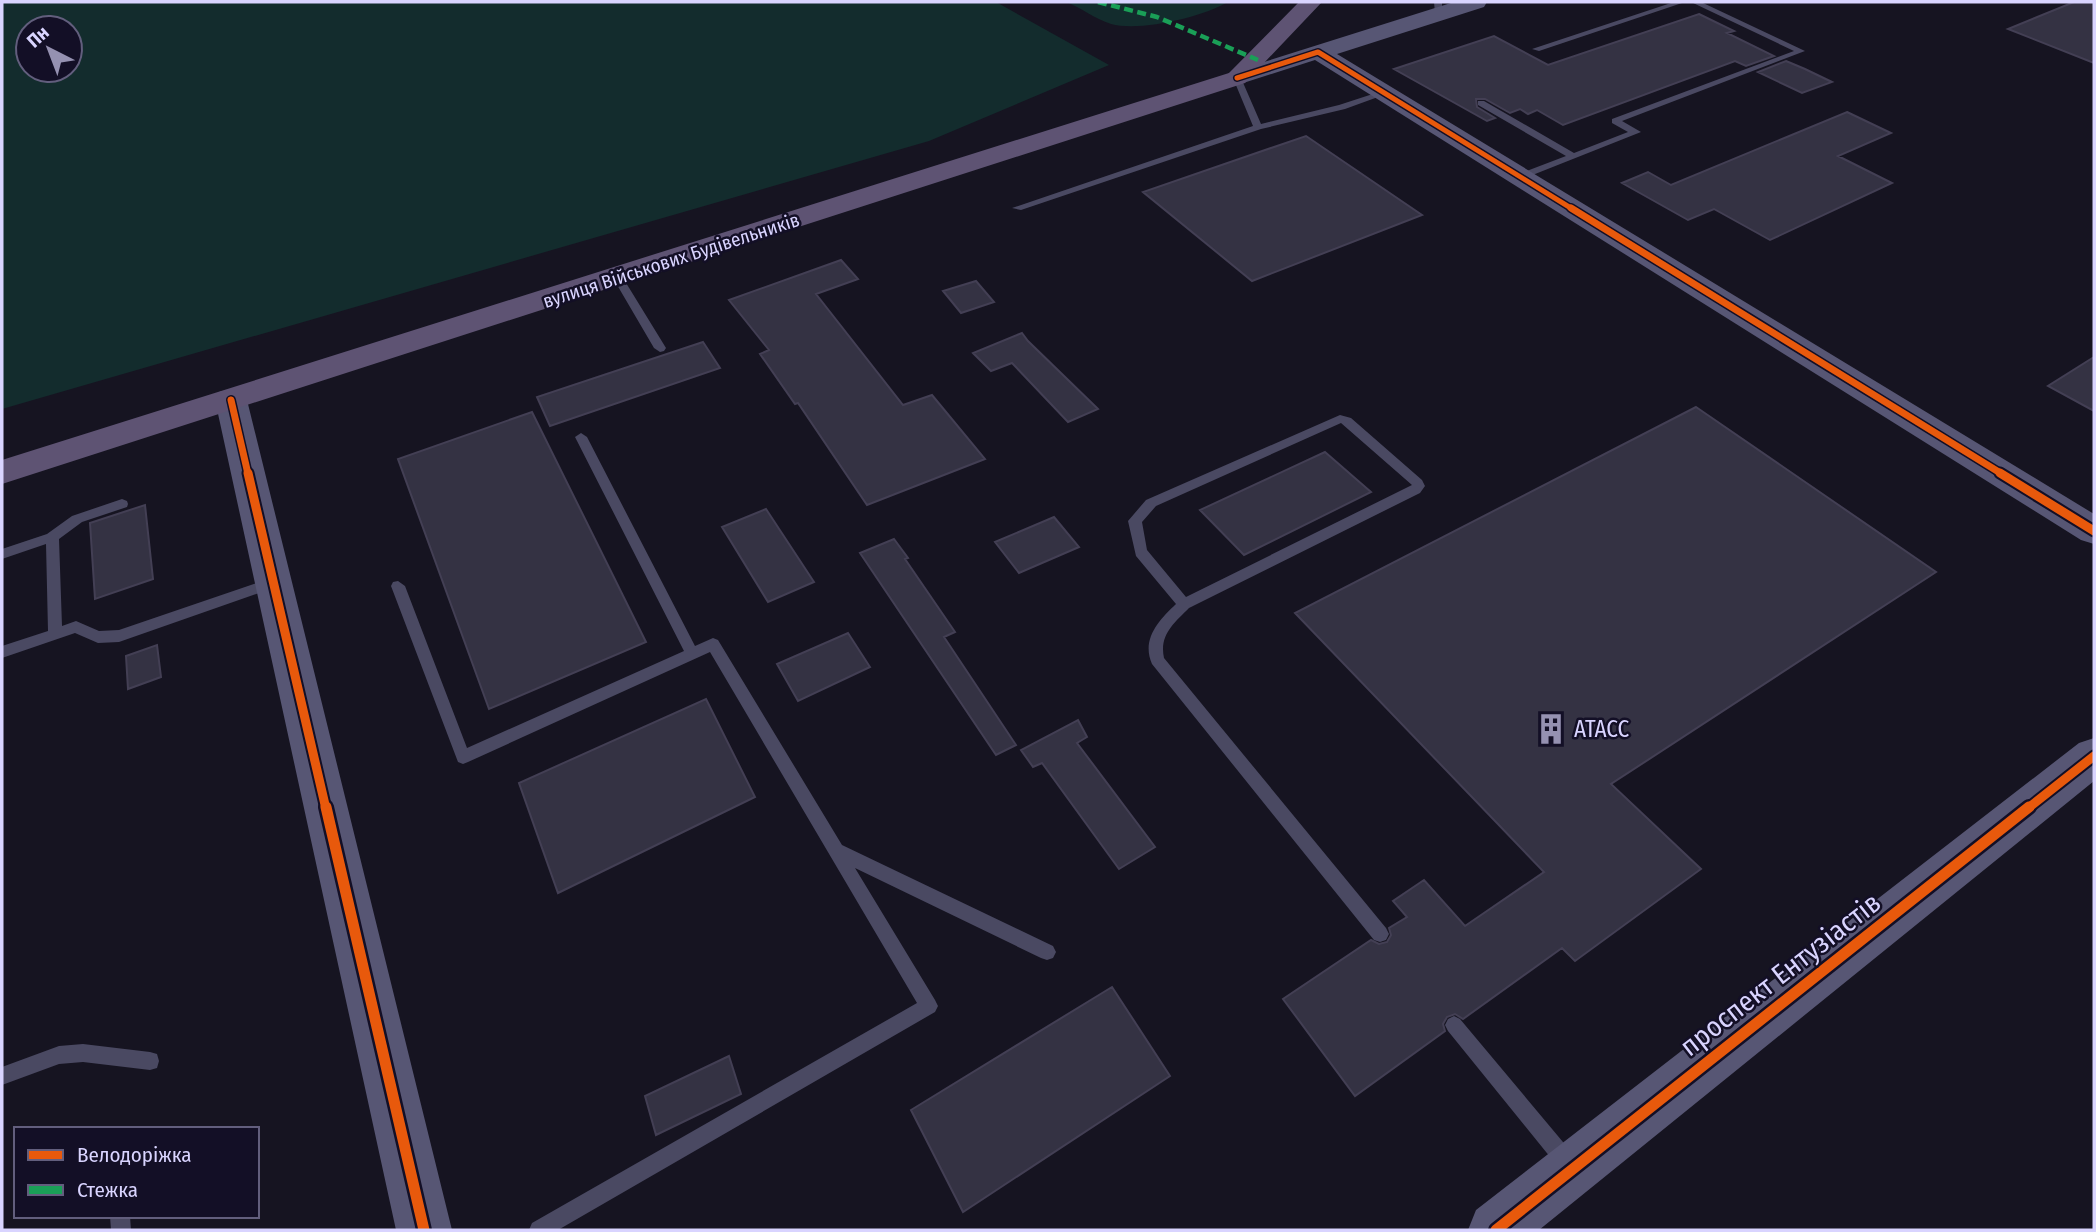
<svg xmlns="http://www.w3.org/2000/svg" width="2096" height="1232" font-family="'Fira Sans Condensed',sans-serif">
<rect width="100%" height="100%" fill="#161421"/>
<!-- green -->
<path fill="#132c2d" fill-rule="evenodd" d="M 2,2 L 996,2 L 1109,65 L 929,141 L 2,409 ZM 28,28 L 70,28 L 70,70 L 28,70 Z
M 1066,2 L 1228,2 C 1202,17 1140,32 1111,24 C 1095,19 1082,8 1066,2 Z"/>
<!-- building -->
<path fill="#343243" stroke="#433f54" stroke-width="2" d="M 2074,2 L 2094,2 L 2094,63 L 2008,29 Z
M 1699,14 L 1734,31 L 1727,33 L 1774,56 L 1746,66 L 1735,61 L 1563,125 L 1537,110 L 1528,114 L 1520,109 L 1510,113 L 1485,99 L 1476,99 L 1477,107 L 1495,118 L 1487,121 L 1394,69 L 1494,36 L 1548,65 Z
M 1786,61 L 1805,69 L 1832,82 L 1802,93 L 1758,72 Z
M 1847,112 L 1891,133 L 1838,156 L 1892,183 L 1770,240 L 1714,209 L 1688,220 L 1622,183 L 1648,172 L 1671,185 Z
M 1306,136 L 1422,215 L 1252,281 L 1143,192 Z
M 841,260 L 858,279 L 816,294 L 903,405 L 932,395 L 985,459 L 867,505 L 798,403 L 795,404 L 760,354 L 769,350 L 729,300 Z
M 976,281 L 994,302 L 961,313 L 943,291 Z
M 1022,333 L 1028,341 L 1098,409 L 1068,422 L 1012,363 L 991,371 L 973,353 Z
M 703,342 L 720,368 L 550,426 L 537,397 Z
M 2094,357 L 2094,411 L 2048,386 Z
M 1696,407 L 1936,572 L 1611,784 L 1701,869 L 1575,961 L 1562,948 L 1463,1019 L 1455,1014 L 1447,1017 L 1443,1024 L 1445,1031 L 1355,1096 L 1283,999 L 1371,940 L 1379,944 L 1387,942 L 1391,935 L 1389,928 L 1407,917 L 1393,901 L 1424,880 L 1465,926 L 1544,872 L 1295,613 Z
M 532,412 L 646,642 L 489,709 L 398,459 Z
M 1325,452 L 1371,492 L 1244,555 L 1200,510 Z
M 145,505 L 153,579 L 95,599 L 90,523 Z
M 766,509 L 814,582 L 768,602 L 722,527 Z
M 1054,517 L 1079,547 L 1019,573 L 995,542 Z
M 894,539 L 908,558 L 905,559 L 955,632 L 944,637 L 1016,745 L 996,755 L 860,553 Z
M 848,633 L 870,667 L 798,701 L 777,664 Z
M 157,645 L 161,677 L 128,689 L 126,656 Z
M 706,699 L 755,797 L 558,893 L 519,783 Z
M 1078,720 L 1087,737 L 1077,743 L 1155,847 L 1119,869 L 1042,763 L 1033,767 L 1021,750 Z
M 1112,987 L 1170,1076 L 963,1212 L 911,1110 Z
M 729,1056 L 741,1094 L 656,1135 L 645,1096 Z"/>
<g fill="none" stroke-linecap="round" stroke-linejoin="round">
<!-- lane -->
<path fill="#4a4962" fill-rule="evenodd" d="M 1434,2 L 1442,2 L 1442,15 L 1435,13 Z
M 1674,2 L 1685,2 L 1539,51 L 1532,49 Z
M 1691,2 L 1701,2 L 1805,51 L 1622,121 L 1641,132 L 1525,178 L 1519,178 L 1519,174 L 1566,156 L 1478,105 L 1478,101 L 1484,101 L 1574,153 L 1628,132 L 1612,123 L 1612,119 L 1794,51 Z
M 1237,75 L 1241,78 L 1261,124 L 1339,105 L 1385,90 L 1389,93 L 1345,109 L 1261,129 L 1021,210 L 1012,208 L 1253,126 L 1233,78 Z
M 618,275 L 623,278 L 666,348 L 664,351 L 660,352 L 654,348 L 613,278 Z
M 1340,415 L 1351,418 L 1422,480 L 1425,486 L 1420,493 L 1189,608 C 1174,623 1159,635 1164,658 L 1386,928 L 1389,934 L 1386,940 L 1380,942 L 1374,940 L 1152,664 C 1141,639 1159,620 1176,604 L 1136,556 L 1128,521 L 1146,500 ZM 1341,423 L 1412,485 L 1186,597 L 1147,550 L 1142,522 L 1156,506 Z
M 581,433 L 587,437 L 695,646 L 713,638 L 718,640 L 842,845 L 1053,946 L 1056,952 L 1053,958 L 1047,960 L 1041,958 L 855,868 L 935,1000 L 938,1006 L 935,1012 L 558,1230 L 529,1230 L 532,1223 L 917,1003 L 710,652 L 468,762 L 463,764 L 458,762 L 391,586 L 393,582 L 398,581 L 405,586 L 467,748 L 684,651 L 575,437 Z
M 122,499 L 127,501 L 128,504 L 127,507 L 82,522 L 59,539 L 62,626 L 76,621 L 99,631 L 119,630 L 274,577 L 281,582 L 279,586 L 119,642 L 98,643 L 75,633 L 2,658 L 2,646 L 48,631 L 46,544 L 2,559 L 2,549 L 47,534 L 72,516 Z
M 1454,1016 L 1460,1019 L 1573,1154 L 1576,1161 L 1573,1168 L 1566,1171 L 1559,1168 L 1448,1031 L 1445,1025 L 1448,1019 Z
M 83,1044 L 150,1052 L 157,1054 L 159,1061 L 157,1068 L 150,1070 L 83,1062 L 59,1064 L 2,1085 L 2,1067 L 59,1046 Z
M 110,1216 L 130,1216 L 131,1230 L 111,1230 Z"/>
<!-- secondary -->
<path fill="#575674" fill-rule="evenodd" d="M 1454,2 L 1487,2 L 1484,7 L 1337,54 L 2094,514 L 2094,544 L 2081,540 L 1315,60 L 1237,85 L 1229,83 L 1225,78 L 1229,73 Z
M 231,389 L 243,392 L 247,400 L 452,1230 L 396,1230 L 215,400 L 219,392 Z
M 2094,738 L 2094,781 L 1539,1230 L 1468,1230 L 1476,1210 L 2079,743 Z"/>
<!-- primary -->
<path fill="#5e5373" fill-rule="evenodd" d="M 1299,2 L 1322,2 L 1245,83 L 2,484 L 2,460 L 1229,73 Z"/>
<!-- quiet -->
<path stroke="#1a9f57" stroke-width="4.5" stroke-dasharray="9 4.5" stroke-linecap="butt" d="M 1098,2 L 1157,17 L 1258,60"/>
<defs>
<path id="cycleway-far3" d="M 1237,78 L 1318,52 L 1574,210"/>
<path id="cycleway-far2" d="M 1571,208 L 2002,474
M 231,400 L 248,474"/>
<path id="cycleway-far1" d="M 248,473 L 326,809
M 2000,473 L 2094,531
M 2027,809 L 2094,756"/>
<path id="cycleway" d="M 326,807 L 424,1230
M 1496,1230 L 2029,807"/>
</defs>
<!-- cycleway-far3 casing -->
<use href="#cycleway-far3" stroke="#130f26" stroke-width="8"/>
<!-- cycleway-far2 casing -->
<use href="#cycleway-far2" stroke="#130f26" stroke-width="10"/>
<!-- cycleway-far1 casing -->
<use href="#cycleway-far1" stroke="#130f26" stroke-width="13"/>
<!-- cycleway casing -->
<use href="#cycleway" stroke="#130f26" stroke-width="16"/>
<!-- cycleway-far3 -->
<use href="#cycleway-far3" stroke="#e8590c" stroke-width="5"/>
<!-- cycleway-far2 -->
<use href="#cycleway-far2" stroke="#e8590c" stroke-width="7"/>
<!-- cycleway-far1 -->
<use href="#cycleway-far1" stroke="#e8590c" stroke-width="9"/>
<!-- cycleway -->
<use href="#cycleway" stroke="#e8590c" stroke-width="11"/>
</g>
<!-- icons -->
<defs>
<symbol id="building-bare" viewBox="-9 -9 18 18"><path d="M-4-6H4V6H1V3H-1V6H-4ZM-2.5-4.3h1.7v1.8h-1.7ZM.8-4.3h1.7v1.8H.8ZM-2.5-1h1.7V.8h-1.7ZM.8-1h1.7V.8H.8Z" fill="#9591b1" stroke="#130f26" stroke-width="2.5" paint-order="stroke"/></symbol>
</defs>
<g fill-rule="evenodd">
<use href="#building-bare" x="1529" y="707" width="44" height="44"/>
</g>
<g text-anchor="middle" stroke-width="5" stroke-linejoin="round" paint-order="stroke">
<!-- far-street labels -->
<g font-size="19" fill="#d9d4ff" stroke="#130f26">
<text transform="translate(671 260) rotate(-18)" y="7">вулиця Військових Будівельників</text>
</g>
<!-- poi labels -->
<g font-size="23" fill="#d9d4ff" stroke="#130f26" text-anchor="start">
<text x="1574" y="737">АТАСС</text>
</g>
<!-- near-street labels -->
<g font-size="28" fill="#d9d4ff" stroke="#130f26">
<text transform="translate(1780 974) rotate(-38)" y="10">проспект Ентузіастів</text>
</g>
</g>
<!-- border -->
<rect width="2096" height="1232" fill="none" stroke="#d9d4ff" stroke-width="7"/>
<!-- legend -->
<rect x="14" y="1127" width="245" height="91" fill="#130f26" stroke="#625e7d" stroke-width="2"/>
<rect x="28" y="1150" width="35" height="10" fill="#e8590c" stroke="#625e7d" stroke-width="2"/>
<text x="77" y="1162" font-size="21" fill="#d9d4ff">Велодоріжка</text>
<rect x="28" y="1185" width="35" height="10" fill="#1a9f57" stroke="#625e7d" stroke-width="2"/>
<text x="77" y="1197" font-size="21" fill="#d9d4ff">Стежка</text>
<!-- north arrow -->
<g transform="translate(49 49) rotate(318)"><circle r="33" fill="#130f26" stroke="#625e7d" stroke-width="2"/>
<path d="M0-5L12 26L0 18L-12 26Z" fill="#9591b1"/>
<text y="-10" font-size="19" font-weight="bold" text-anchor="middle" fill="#d9d4ff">Пн</text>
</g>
</svg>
